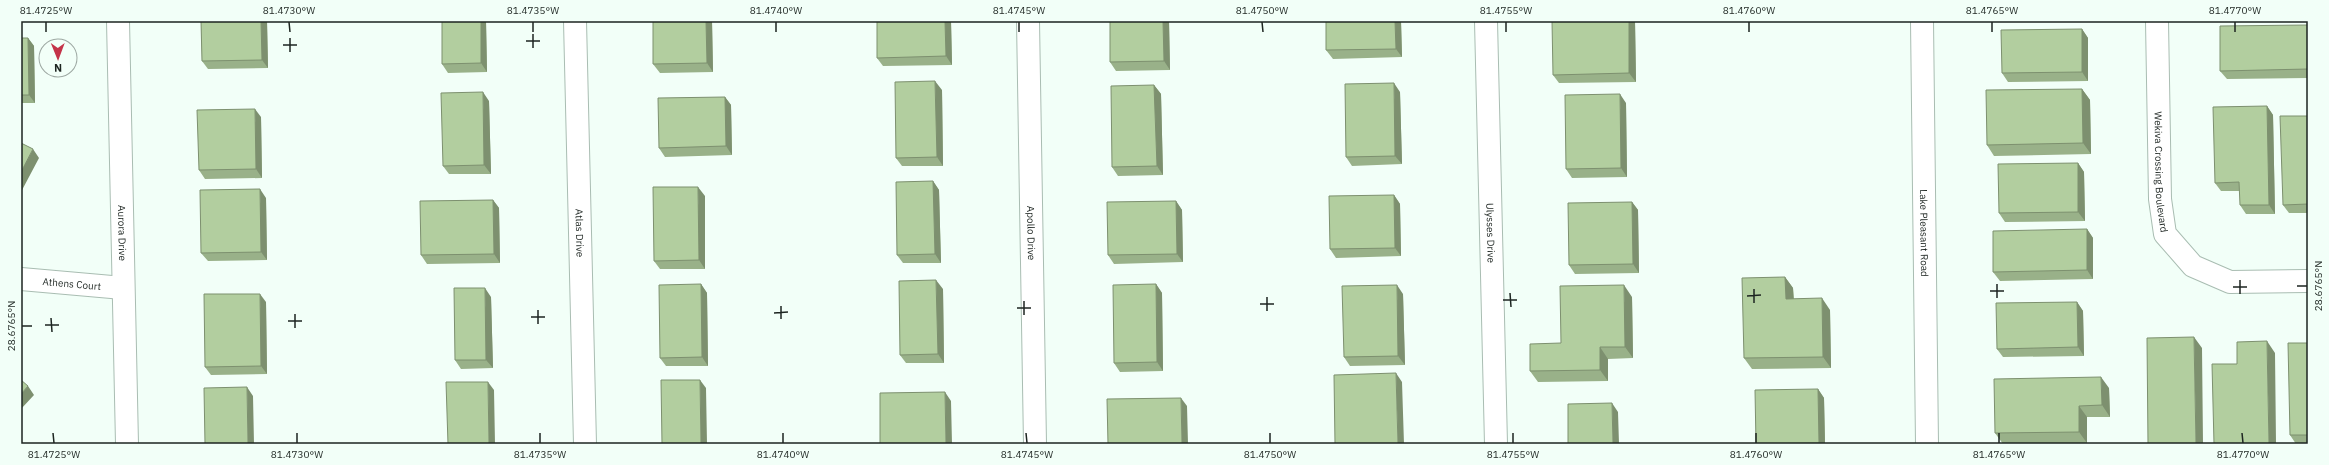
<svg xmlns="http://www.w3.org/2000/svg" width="2329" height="465" font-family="'IBM Plex Sans',sans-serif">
<rect width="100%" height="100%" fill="#f2fff8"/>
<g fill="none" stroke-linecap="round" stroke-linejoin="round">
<defs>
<g id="street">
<path id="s1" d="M 118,21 L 127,444"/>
<path id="s2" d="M 575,21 L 585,444"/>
<path id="s3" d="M 1028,21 L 1035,444"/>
<path id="s4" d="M 1486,21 L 1496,444"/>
<path id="s5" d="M 2157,21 L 2160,199 L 2165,234 L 2193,266 L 2230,282 L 2308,281"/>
<path id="s6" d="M 21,279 L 123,288"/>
</g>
<g id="secondary">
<path id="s7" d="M 1922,21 L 1927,444"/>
</g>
</defs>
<!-- street casing -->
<use href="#street" stroke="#a9bdb2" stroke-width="24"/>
<!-- secondary casing -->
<use href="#secondary" stroke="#a9bdb2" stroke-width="24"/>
<!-- street -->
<use href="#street" stroke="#fff" stroke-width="22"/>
<!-- secondary -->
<use href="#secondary" stroke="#fff" stroke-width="22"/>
</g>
<!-- wall -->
<path fill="#99b189" d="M 201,21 L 267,21 L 268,68 L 208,69 L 202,61 Z
M 442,21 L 486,21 L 487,72 L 448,73 L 442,64 Z
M 653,21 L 712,21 L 713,72 L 660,73 L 653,64 Z
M 877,21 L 951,21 L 952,65 L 883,66 L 877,58 Z
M 1110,21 L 1169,21 L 1170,70 L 1116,71 L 1110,62 Z
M 1326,21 L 1401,21 L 1402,57 L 1333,59 L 1326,50 Z
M 1635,21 L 1636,82 L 1559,83 L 1553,75 Z
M 2308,25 L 2308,78 L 2227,79 L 2220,71 Z
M 2082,29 L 2088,38 L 2088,81 L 2008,82 L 2002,73 Z
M 21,38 L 28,38 L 34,46 L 35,103 L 21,103 Z
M 1154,85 L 1161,94 L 1163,175 L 1118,176 L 1112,167 Z
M 2082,89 L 2090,100 L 2091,154 L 1994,156 L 1987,145 Z
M 942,90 L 943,166 L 902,166 L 896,158 Z
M 1400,92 L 1402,164 L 1352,166 L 1346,157 Z
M 725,97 L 731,105 L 732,155 L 665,157 L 659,148 Z
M 489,101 L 491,174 L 449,174 L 443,166 Z
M 1626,103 L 1627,177 L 1572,178 L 1566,169 Z
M 2267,106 L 2273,115 L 2275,214 L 2246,214 L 2240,205 L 2240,191 L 2221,191 L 2215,183 Z
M 2308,116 L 2308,213 L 2289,213 L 2283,205 Z
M 261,117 L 262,178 L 205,179 L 199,170 Z
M 2078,163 L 2084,172 L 2085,221 L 2005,222 L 1999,213 Z
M 933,181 L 939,190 L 941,263 L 903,263 L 897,255 Z
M 1394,195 L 1400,204 L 1401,256 L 1336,258 L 1330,249 Z
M 705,196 L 705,269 L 660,269 L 654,261 Z
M 266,198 L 267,260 L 208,261 L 201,253 Z
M 493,200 L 499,208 L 500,263 L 427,264 L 421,255 Z
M 1176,201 L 1182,210 L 1183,262 L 1114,264 L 1108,255 Z
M 1632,202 L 1638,210 L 1639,273 L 1575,274 L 1569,265 Z
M 2087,229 L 2093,238 L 2093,279 L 2000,281 L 1993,272 Z
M 1785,277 L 1793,288 L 1794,299 L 1830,310 L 1831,368 L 1752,369 L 1744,358 Z
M 701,284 L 707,293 L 708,366 L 666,366 L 660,358 Z
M 1156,284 L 1162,293 L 1163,371 L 1120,372 L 1114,363 Z
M 943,289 L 944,363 L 906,363 L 900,355 Z
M 1403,294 L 1405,365 L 1350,366 L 1344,357 Z
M 491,297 L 493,368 L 461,369 L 455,360 Z
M 1632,297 L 1633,358 L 1608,359 L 1608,381 L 1538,382 L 1530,371 L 1561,343 Z
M 266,302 L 267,374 L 211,375 L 205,367 Z
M 2077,302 L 2083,311 L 2084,356 L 2003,357 L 1997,349 Z
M 2308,343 L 2308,444 L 2296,444 L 2290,435 Z
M 2109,388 L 2110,417 L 2087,417 L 2087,443 L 2003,444 L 1995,433 Z
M 1818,389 L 1824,398 L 1825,444 L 1756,444 Z"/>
<!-- shaded-wall -->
<path fill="#7d906f" d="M 261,21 L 267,21 L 268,68 L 262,60 Z
M 481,21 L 486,21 L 487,72 L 481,63 Z
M 706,21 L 712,21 L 713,72 L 707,63 Z
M 945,21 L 951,21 L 952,65 L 946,56 Z
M 1163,21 L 1169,21 L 1170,70 L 1164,61 Z
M 1395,21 L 1401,21 L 1402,57 L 1396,49 Z
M 1629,21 L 1635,21 L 1636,82 L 1629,73 Z
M 2082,29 L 2088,38 L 2088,81 L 2082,72 Z
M 28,38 L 34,46 L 35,103 L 29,95 Z
M 935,81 L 942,90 L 943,166 L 937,157 Z
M 1394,83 L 1400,92 L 1402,164 L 1395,156 Z
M 1154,85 L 1161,94 L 1163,175 L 1157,166 Z
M 2082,89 L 2090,100 L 2091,154 L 2083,143 Z
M 483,92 L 489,101 L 491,174 L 484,165 Z
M 1620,94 L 1626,103 L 1627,177 L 1621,168 Z
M 725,97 L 731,105 L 732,155 L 726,146 Z
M 2267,106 L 2273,115 L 2275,214 L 2269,205 Z
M 255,109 L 261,117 L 262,178 L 256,169 Z
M 33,149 L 39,158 L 21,192 L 21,172 Z
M 2078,163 L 2084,172 L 2085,221 L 2078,212 Z
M 933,181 L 939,190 L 941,263 L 935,254 Z
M 698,187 L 705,196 L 705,269 L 699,260 Z
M 260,189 L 266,198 L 267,260 L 261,252 Z
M 1394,195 L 1400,204 L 1401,256 L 1395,248 Z
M 493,200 L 499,208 L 500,263 L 494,254 Z
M 1176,201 L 1182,210 L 1183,262 L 1177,254 Z
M 1632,202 L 1638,210 L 1639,273 L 1633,264 Z
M 2087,229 L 2093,238 L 2093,279 L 2087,270 Z
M 1785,277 L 1793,288 L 1794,310 L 1786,299 Z
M 936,280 L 943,289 L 944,363 L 938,354 Z
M 701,284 L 707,293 L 708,366 L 702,357 Z
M 1156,284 L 1162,293 L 1163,371 L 1157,362 Z
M 1397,285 L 1403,294 L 1405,365 L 1398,356 Z
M 1624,285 L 1632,297 L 1633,358 L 1625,347 Z
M 485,288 L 491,297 L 493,368 L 486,360 Z
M 260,294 L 266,302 L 267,374 L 261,366 Z
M 1822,298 L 1830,310 L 1831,368 L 1823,357 Z
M 2077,302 L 2083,311 L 2084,356 L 2078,347 Z
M 2194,337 L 2202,348 L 2203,444 L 2196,444 Z
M 2267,341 L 2275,353 L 2276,444 L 2269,444 Z
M 1600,347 L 1608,359 L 1608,381 L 1600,370 Z
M 1396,373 L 1402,382 L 1404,444 L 1398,444 Z
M 2101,377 L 2109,388 L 2110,417 L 2102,405 Z
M 700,380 L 706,388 L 707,444 L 701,444 Z
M 488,382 L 494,390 L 495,444 L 489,444 Z
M 28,386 L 34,395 L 21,409 L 21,394 Z
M 247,387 L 253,396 L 254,444 L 248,444 Z
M 1818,389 L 1824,398 L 1825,444 L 1820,444 L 1819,443 Z
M 945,392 L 951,401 L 952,444 L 946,444 Z
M 1181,398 L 1187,406 L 1188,444 L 1182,444 Z
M 1612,403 L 1618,412 L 1619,444 L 1613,444 Z
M 2079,406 L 2087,417 L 2087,443 L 2079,432 Z"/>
<!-- building -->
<path fill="#b2ce9f" stroke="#7d906f" d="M 201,21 L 261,21 L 262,60 L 202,61 Z
M 442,21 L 481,21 L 481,63 L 442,64 Z
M 653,21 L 706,21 L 707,63 L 653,64 Z
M 877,21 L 945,21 L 946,56 L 877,58 Z
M 1110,21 L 1163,21 L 1164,61 L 1110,62 Z
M 1326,21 L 1395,21 L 1396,49 L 1326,50 Z
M 1552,21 L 1629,21 L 1629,73 L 1553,75 Z
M 2308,25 L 2308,69 L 2220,71 L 2220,26 Z
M 2082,29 L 2082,72 L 2002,73 L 2001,30 Z
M 21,38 L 28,38 L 29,95 L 21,95 Z
M 935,81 L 937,157 L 896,158 L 895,82 Z
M 1394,83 L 1395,156 L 1346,157 L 1345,84 Z
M 1154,85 L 1157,166 L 1112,167 L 1111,86 Z
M 2082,89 L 2083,143 L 1987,145 L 1986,90 Z
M 483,92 L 484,165 L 443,166 L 441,93 Z
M 1620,94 L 1621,168 L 1566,169 L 1565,95 Z
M 725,97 L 726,146 L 659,148 L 658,98 Z
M 2267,106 L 2269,205 L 2240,205 L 2239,182 L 2215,183 L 2213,107 Z
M 255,109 L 256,169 L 199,170 L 197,110 Z
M 2280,116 L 2308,116 L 2308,204 L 2283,205 Z
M 21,143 L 33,149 L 21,172 Z
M 2078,163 L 2078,212 L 1999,213 L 1998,164 Z
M 933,181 L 935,254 L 897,255 L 896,182 Z
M 653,187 L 698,187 L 699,260 L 654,261 Z
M 260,189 L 261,252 L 201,253 L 200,190 Z
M 1394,195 L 1395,248 L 1330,249 L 1329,196 Z
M 493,200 L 494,254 L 421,255 L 420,201 Z
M 1176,201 L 1177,254 L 1108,255 L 1107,202 Z
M 1632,202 L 1633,264 L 1569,265 L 1568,203 Z
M 2087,229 L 2087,270 L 1993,272 L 1993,231 Z
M 1785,277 L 1786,299 L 1822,298 L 1823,357 L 1744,358 L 1742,278 Z
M 936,280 L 938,354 L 900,355 L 899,281 Z
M 701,284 L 702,357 L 660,358 L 659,285 Z
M 1156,284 L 1157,362 L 1114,363 L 1113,285 Z
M 1397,285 L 1398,356 L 1344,357 L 1342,286 Z
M 1624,285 L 1625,347 L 1600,347 L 1600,370 L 1530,371 L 1530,344 L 1561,343 L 1560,286 Z
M 454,288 L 485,288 L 486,360 L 455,360 Z
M 204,294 L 260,294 L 261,366 L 205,367 Z
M 2077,302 L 2078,347 L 1997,349 L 1996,303 Z
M 2194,337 L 2196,444 L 2148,444 L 2147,338 Z
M 2267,341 L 2269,444 L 2214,444 L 2212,364 L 2237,364 L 2237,342 Z
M 2288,343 L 2308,343 L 2308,435 L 2290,435 Z
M 1396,373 L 1398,444 L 1335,444 L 1334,375 Z
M 2101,377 L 2102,405 L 2079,406 L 2079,432 L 1995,433 L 1994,379 Z
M 21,380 L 28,386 L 21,394 Z
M 661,380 L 700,380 L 701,444 L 662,444 Z
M 446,382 L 488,382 L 489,444 L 448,444 Z
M 247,387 L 248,444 L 205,444 L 204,388 Z
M 1818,389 L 1819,443 L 1756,444 L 1755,390 Z
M 945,392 L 946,444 L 880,444 L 880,393 Z
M 1181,398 L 1182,444 L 1108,444 L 1107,399 Z
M 1612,403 L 1613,444 L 1568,444 L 1568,404 Z"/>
<!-- ticks -->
<path fill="none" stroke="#1d2521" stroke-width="1.5" d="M 46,22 L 46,32M 289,22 L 290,32M 533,22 L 533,32M 776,22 L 776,32M 1019,22 L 1019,32M 1262,22 L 1263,32M 1506,22 L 1506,32M 1749,22 L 1749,32M 1992,22 L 1992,32M 2235,22 L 2235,32M 533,34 L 533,48M 290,38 L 290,52M 526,41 L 540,41M 283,45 L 297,45M 2240,280 L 2240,294M 1997,284 L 1997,298M 2297,286 L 2307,286M 2233,287 L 2247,287M 1754,289 L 1754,303M 1990,291 L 2004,291M 1510,293 L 1511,307M 1747,296 L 1761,295M 1267,297 L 1267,311M 1503,300 L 1517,300M 1024,301 L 1024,315M 1260,304 L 1274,304M 781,306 L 781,319M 1017,308 L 1031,308M 538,310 L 538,324M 774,313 L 788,312M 295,314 L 295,328M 531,317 L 545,317M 51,318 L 52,332M 288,321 L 302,321M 45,325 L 59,325M 22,326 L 32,326M 53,433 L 54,443M 297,433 L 297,443M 540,433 L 540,443M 783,433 L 783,443M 1026,433 L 1027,443M 1270,433 L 1270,443M 1513,433 L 1513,443M 1756,433 L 1756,443M 1999,433 L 1999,443M 2242,433 L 2243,443"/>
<g text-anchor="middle" stroke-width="3" stroke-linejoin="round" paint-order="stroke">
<!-- street labels -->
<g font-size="10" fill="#1d2521" stroke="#f2fff8">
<text dy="4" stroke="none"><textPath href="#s5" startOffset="151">Wekiva Crossing Boulevard</textPath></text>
<text dy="4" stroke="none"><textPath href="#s3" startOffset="212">Apollo Drive</textPath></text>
<text dy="4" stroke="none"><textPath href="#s4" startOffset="212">Ulysses Drive</textPath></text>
<text dy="4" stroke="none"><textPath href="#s7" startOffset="212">Lake Pleasant Road</textPath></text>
<text dy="4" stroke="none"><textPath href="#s1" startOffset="212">Aurora Drive</textPath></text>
<text dy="4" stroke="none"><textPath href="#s2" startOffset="212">Atlas Drive</textPath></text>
<text dy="4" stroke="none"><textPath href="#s6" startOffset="51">Athens Court</textPath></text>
</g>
</g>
<!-- border -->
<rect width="2329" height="465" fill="none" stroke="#f2fff8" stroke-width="44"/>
<!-- north arrow -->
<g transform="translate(58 58) rotate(179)"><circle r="19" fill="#f2fff8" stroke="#9da8a2"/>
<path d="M0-3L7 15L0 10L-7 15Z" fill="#c43349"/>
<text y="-6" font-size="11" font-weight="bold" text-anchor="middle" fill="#1d2521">N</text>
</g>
<rect x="22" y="22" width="2285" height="421" fill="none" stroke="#1d2521" stroke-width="1.5"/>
<g font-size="10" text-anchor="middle" fill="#1d2521">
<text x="46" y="14">81.4725°W</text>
<text x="289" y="14">81.4730°W</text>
<text x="533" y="14">81.4735°W</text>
<text x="776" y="14">81.4740°W</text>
<text x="1019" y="14">81.4745°W</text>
<text x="1262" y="14">81.4750°W</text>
<text x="1506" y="14">81.4755°W</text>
<text x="1749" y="14">81.4760°W</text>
<text x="1992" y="14">81.4765°W</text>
<text x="2235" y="14">81.4770°W</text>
<text transform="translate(2318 286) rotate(-90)" y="4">28.6765°N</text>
<text transform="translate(11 326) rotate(-90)" y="4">28.6765°N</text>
<text x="54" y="458">81.4725°W</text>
<text x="297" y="458">81.4730°W</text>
<text x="540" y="458">81.4735°W</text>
<text x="783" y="458">81.4740°W</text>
<text x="1027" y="458">81.4745°W</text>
<text x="1270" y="458">81.4750°W</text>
<text x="1513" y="458">81.4755°W</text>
<text x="1756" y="458">81.4760°W</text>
<text x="1999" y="458">81.4765°W</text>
<text x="2243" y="458">81.4770°W</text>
</g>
</svg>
